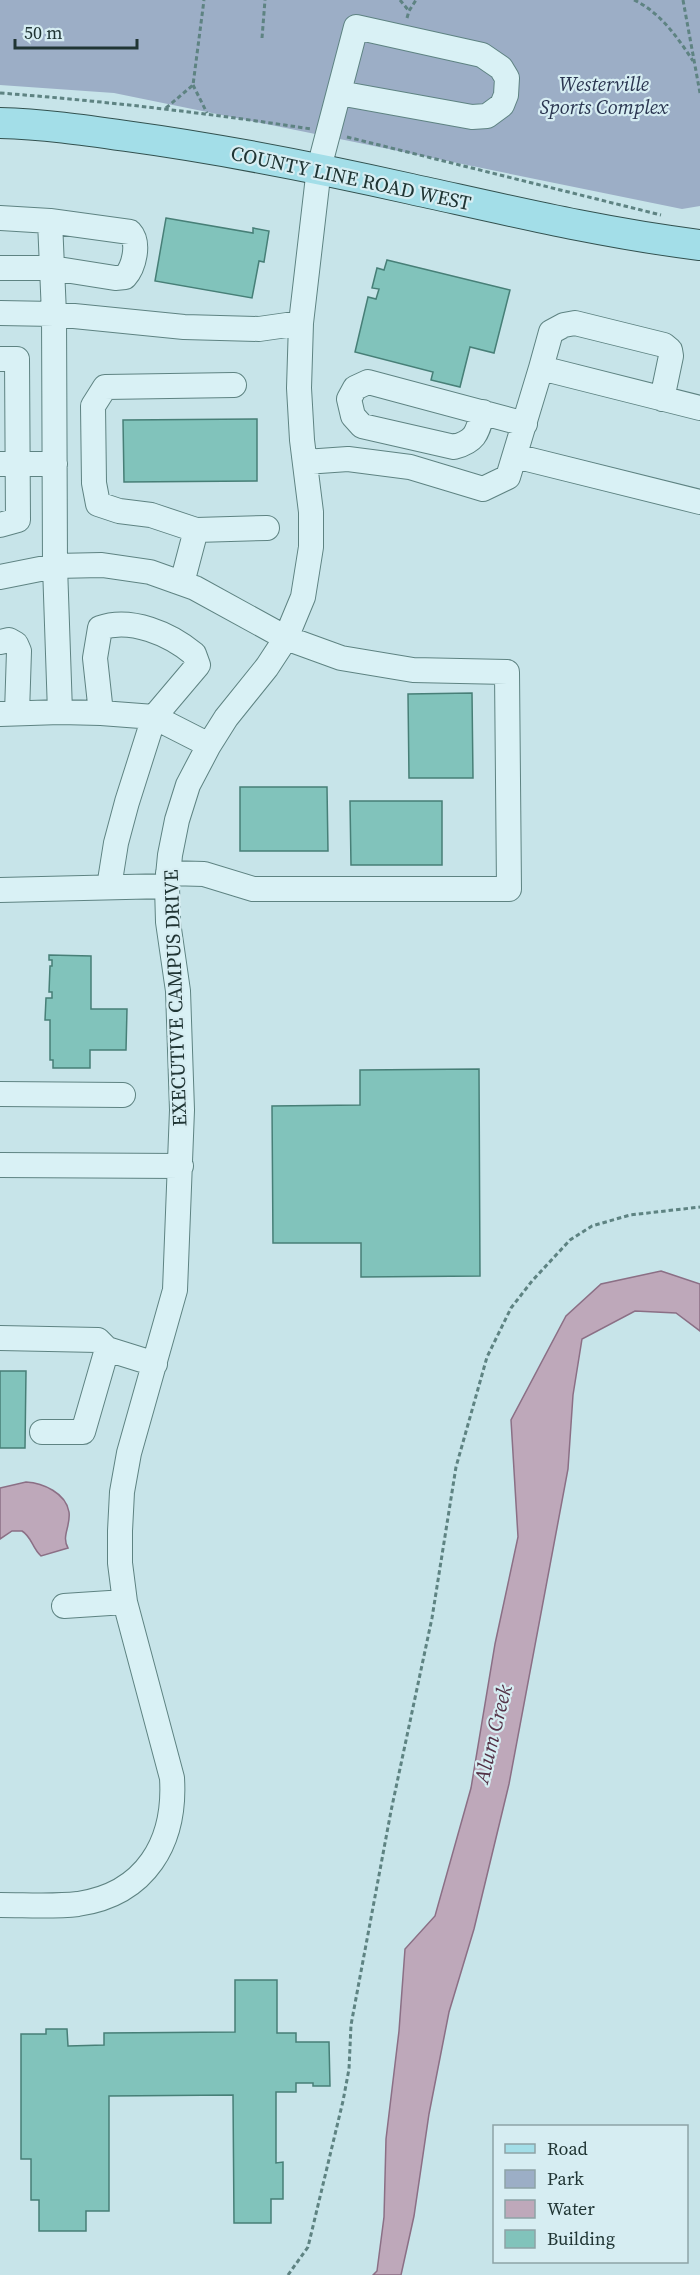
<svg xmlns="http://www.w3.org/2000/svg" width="700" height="2275" font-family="'Source Serif 4',serif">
<rect width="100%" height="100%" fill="#c7e4e9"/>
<!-- green -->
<path fill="#9caec6" d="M 0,0 L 700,0 L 700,206 L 682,209 L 114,93 L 0,85 Z"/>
<!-- water -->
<path fill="#bea8ba" stroke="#8b6f85" stroke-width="1.5" d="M 661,1271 L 700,1284 L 700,1331 L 676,1313 L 635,1311 L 582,1339 L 573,1395 L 568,1469 L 509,1784 L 474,1929 L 449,2012 L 429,2114 L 414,2216 L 401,2275 L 373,2275 L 377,2271 L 384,2217 L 386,2139 L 399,2031 L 405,1949 L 435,1916 L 471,1788 L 495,1644 L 518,1537 L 511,1420 L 566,1316 L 601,1284 Z
M 26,1482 C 43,1483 66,1493 69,1512 C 71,1526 61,1536 68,1548 L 41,1556 C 32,1548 32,1537 22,1531 L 12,1531 L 0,1539 L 0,1488 Z"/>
<!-- building -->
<path fill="#81c3bb" stroke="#477f77" stroke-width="1.5" d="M 166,218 L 253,233 L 253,228 L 269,231 L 264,262 L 259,261 L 252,298 L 155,281 Z
M 387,260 L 510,290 L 494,353 L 470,347 L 460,387 L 431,380 L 433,372 L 355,352 L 368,297 L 376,299 L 379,289 L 372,288 L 377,268 L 384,270 Z
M 257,419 L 257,481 L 124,482 L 123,420 Z
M 472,693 L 473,778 L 409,778 L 408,694 Z
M 240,787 L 327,787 L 328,851 L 240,851 Z
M 350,801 L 442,801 L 442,865 L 351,865 Z
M 49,955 L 91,956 L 91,1009 L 127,1009 L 126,1050 L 90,1050 L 90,1068 L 53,1068 L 53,1060 L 50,1060 L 50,1020 L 45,1020 L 46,998 L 52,998 L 52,992 L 49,992 L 50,966 L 52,966 L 52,960 L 49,960 Z
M 479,1069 L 480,1276 L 361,1277 L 361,1243 L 273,1243 L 272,1106 L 360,1105 L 360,1070 Z
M 0,1371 L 26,1371 L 25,1448 L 0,1448 Z
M 235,1980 L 277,1980 L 277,2033 L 296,2033 L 296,2042 L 329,2042 L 330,2086 L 313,2086 L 313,2083 L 296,2083 L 296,2092 L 276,2092 L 276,2163 L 283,2162 L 283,2199 L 271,2199 L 271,2223 L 234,2223 L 233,2095 L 109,2096 L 109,2211 L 86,2211 L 86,2231 L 39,2231 L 39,2200 L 31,2200 L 31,2159 L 21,2159 L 21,2034 L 46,2034 L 46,2029 L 67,2029 L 68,2046 L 104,2045 L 104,2033 L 235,2032 Z"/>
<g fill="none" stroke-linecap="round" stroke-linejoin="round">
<defs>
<path id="minor" d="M 0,218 L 50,221 L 54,314 L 0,313
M 0,268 L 52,268 L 115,278 L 125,277 C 134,267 140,243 130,232 L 50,221
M 0,359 L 17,359 L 18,520 L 0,525
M 541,368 L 551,332 L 564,325 L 575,323 L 664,345 L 670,350 L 671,356 L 662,399
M 483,412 C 477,433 476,441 454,447 L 362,426 L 353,416 L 349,399 L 355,388 L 368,382 L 525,424
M 515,456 L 700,502
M 305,462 L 348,459 L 410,467 L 483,489 L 508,477 L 541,368 L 700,408
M 0,464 L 55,464
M 196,530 L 267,528
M 0,577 L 55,566 L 102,565 L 150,572 L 195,588 L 286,638 L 341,658 L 413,670 L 507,672 L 509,889 L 253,889 L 204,874 L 168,873
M 182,583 L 196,530 L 151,515 L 119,511 L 98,504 L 94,483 L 93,406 L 105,387 L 234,385
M 0,642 L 9,640 L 16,644 L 19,651 L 17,713
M 60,712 L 101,713 L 154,717 L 209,745
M 101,713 L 95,658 L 100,628 C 131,617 170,634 194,654 L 198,665 L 154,717 L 127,802 L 116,843 L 109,887
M 0,714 L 60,712 L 55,566 L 54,314 L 184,327 L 259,329 L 301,323
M 0,890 L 167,886
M 0,1094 L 123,1095
M 0,1165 L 181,1166
M 0,1338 L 98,1340 L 107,1349 L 155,1364
M 42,1432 L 83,1432 L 107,1349
M 64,1606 L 125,1602
M 0,1905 C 26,1905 53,1907 78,1904 C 146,1894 176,1842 172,1778 L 125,1602 L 120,1563 L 120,1531 L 122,1492 L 129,1453 L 175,1290 L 182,1110 L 178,991 L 168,922 L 167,886 L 170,855 L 177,820 L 188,785 L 209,745 L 226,718 L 267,667 L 286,638 L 303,597 L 311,547 L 311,512 L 302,440 L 299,388 L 301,323 L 319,168 L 356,27 L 482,55 L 501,68 L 507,78 L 506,95 L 502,105 L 487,116 L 472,117 L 339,93"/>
<path id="major" d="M 0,123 C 42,124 84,130 126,136 C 222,149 317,168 411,189 C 507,210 602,233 700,245"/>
</defs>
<!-- minor casing -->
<use href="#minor" stroke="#5e8382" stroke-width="26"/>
<!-- major casing -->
<use href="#major" stroke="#32514f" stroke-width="32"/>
<!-- path -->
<path stroke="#5e8382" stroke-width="3" stroke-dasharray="4.5 3" stroke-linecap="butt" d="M 400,0 L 409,11
M 634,0 C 660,12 678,38 693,61
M 683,0 L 700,93
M 407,18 L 409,11 L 416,0
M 262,38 L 265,0
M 193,85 L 207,113
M 0,93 C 104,101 207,113 311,129
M 166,108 L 193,85 L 204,0
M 347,137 L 661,215
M 288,2275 L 308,2247 L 343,2101 L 349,2069 L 351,2025 L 391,1811 L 432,1618 L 456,1467 L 487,1357 L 511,1308 L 532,1281 L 570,1240 L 592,1226 L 630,1215 L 700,1207"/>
<!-- minor -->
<use href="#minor" stroke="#d9f1f5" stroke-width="24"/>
<!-- major -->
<use href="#major" stroke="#a3dee8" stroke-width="30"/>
</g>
<g text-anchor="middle" stroke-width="4.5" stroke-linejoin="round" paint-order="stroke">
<!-- park labels -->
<g font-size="20" font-style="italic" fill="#29344f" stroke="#d6edf2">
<text x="604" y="91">Westerville<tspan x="604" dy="23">Sports Complex</tspan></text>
</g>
<!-- street labels -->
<g font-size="20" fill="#203534" stroke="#d6edf2">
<text transform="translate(351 178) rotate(12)" y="7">COUNTY LINE ROAD WEST</text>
<text transform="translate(175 998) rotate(-92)" y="7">EXECUTIVE CAMPUS DRIVE</text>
</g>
<!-- water labels -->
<g font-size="21" font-style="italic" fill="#533146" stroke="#d6edf2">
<text transform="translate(493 1734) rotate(-76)" y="7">Alum Creek</text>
</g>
</g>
<!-- legend -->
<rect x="493" y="2125" width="195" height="138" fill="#d6edf2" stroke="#8da3a6" stroke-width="1.5"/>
<rect x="505" y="2144" width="30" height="9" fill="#a3dee8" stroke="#8da3a6" stroke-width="1.5"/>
<text x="547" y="2155" font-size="18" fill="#203534">Road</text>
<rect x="505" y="2170" width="30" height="18" fill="#9caec6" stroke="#8da3a6" stroke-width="1.5"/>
<text x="547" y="2185" font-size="18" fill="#203534">Park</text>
<rect x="505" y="2200" width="30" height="18" fill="#bea8ba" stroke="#8da3a6" stroke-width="1.5"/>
<text x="547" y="2215" font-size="18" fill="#203534">Water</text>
<rect x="505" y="2230" width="30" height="18" fill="#81c3bb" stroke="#8da3a6" stroke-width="1.5"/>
<text x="547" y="2245" font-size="18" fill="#203534">Building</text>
<!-- scale -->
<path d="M15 39v9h122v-9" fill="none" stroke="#203534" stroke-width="3"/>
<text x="24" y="39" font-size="18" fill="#203534" stroke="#d6edf2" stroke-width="4.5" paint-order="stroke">50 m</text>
</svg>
